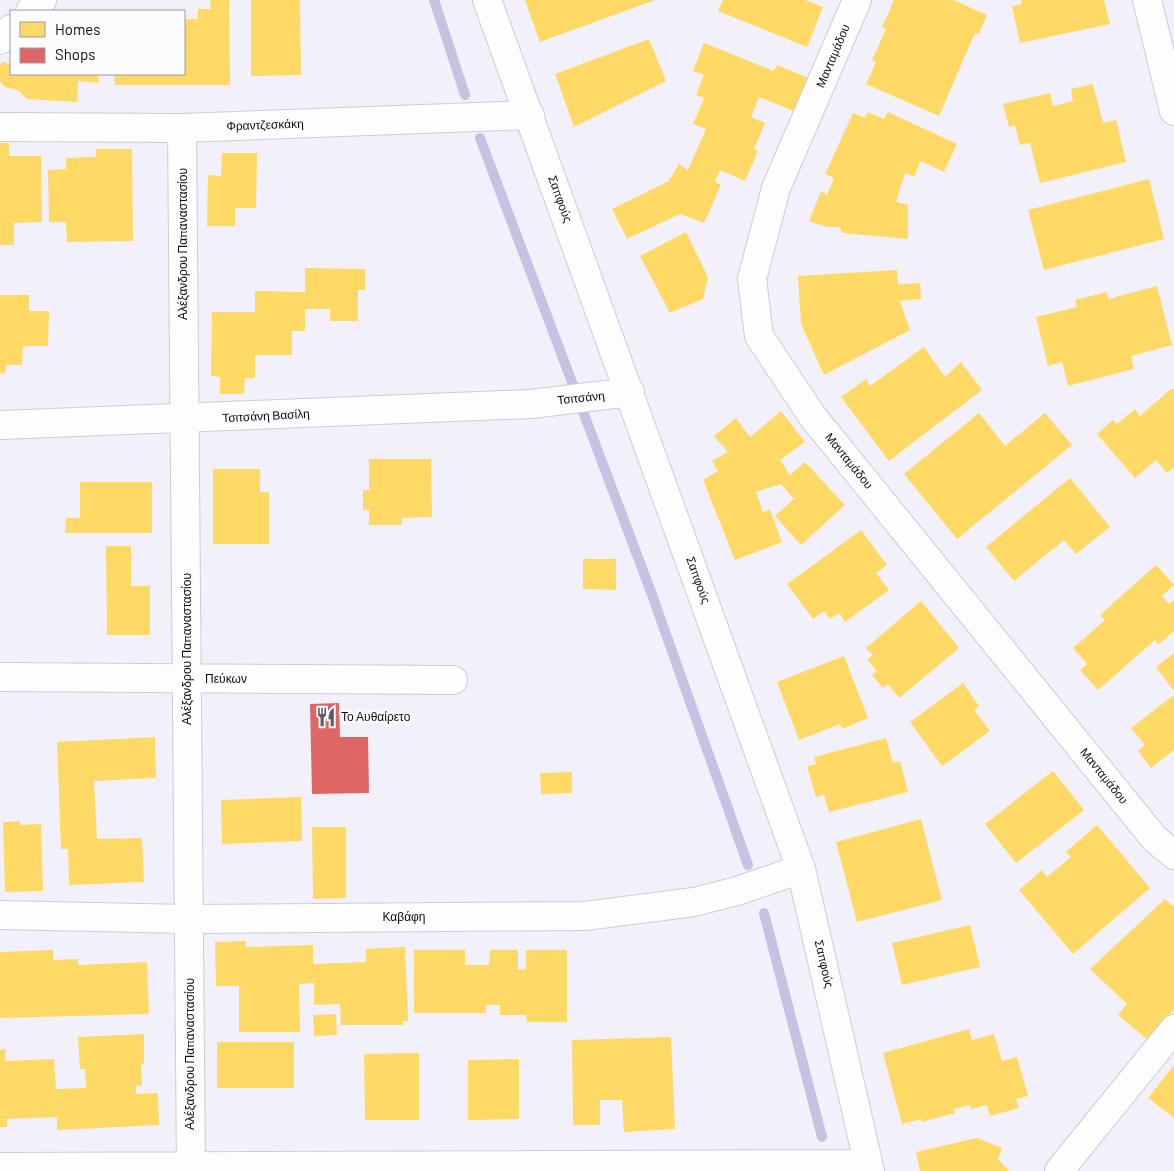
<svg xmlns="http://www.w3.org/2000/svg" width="1174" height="1171" font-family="Barlow,sans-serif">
<rect width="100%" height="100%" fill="#f2f0fa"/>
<!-- homes -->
<path fill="#ffd966" d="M 210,0 L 229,0 L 230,85 L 115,85 L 114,74 L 184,74 L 184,19 L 198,19 L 198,9 L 211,9 Z
M 251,0 L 300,0 L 301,75 L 251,76 Z
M 525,0 L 655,0 L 540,42 Z
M 723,0 L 805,0 L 823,7 L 807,47 L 718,11 Z
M 894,0 L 953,0 L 987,15 L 979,34 L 975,33 L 939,116 L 866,84 L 876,62 L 872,60 L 886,29 L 882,28 Z
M 1021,0 L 1104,0 L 1110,24 L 1020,43 L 1012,6 L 1022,4 Z
M 649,39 L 666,81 L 574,127 L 555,74 Z
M 704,43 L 774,71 L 777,65 L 808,78 L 794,111 L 759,97 L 751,117 L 765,123 L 754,149 L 758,151 L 745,181 L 720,170 L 715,182 L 721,185 L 704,223 L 680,214 L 627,239 L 612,209 L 669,181 L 679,164 L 688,170 L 706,129 L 693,124 L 704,98 L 696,95 L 704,75 L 693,71 Z
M 3,62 L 11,64 L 11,74 L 98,74 L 99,83 L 78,81 L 77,102 L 27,99 L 18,90 L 5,87 L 0,81 L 0,65 Z
M 1093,84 L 1103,123 L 1116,120 L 1126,162 L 1040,183 L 1030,143 L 1020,145 L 1015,126 L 1009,127 L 1003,104 L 1050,93 L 1053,106 L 1073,101 L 1071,89 Z
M 868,112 L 884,119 L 888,112 L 957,144 L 944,172 L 921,161 L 914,177 L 905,173 L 896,202 L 908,205 L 908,239 L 842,233 L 840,227 L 828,227 L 809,221 L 821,191 L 827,195 L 834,178 L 825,174 L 853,113 L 865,118 Z
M 0,143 L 9,143 L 9,156 L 41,156 L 42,222 L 14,223 L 14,245 L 0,245 Z
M 96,149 L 132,149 L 133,241 L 67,242 L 66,222 L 49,222 L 48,170 L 66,169 L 66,158 L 96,157 Z
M 222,153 L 257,153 L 256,208 L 235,208 L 235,226 L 207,226 L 208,175 L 221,176 Z
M 1149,179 L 1164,239 L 1044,270 L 1028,210 Z
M 686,232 L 708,277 L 703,299 L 670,313 L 640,256 Z
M 305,268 L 365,269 L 365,290 L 358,290 L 358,321 L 330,321 L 330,309 L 305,309 L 305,331 L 292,331 L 292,355 L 255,355 L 255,378 L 245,378 L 244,394 L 220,394 L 220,377 L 211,376 L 212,312 L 255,312 L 255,291 L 305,292 Z
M 897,270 L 898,284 L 920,283 L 921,299 L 900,301 L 910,330 L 824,375 L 801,324 L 798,276 Z
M 1157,286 L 1172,345 L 1131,356 L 1134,369 L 1068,386 L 1062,362 L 1048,366 L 1036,317 L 1077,307 L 1075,300 L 1107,292 L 1108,299 Z
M 0,295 L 29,295 L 29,311 L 49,311 L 48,346 L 23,346 L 22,365 L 6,365 L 5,374 L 0,373 Z
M 924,347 L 945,377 L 961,362 L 982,390 L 889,461 L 841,397 L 866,379 L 870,386 Z
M 1172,388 L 1174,391 L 1174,468 L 1167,473 L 1156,460 L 1135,478 L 1097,434 L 1113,420 L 1117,424 L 1135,409 L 1140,416 Z
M 781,411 L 805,442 L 780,460 L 790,475 L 805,462 L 845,505 L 801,545 L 775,516 L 794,499 L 781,484 L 756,492 L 763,512 L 770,510 L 782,542 L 735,560 L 703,480 L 718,471 L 712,461 L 728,452 L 714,436 L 736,418 L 750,437 Z
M 979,413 L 1005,446 L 1045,413 L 1072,445 L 957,539 L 904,474 Z
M 369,459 L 431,459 L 432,517 L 402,518 L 402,525 L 369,525 L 369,510 L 363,510 L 363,490 L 369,490 Z
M 213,469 L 260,469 L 260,492 L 269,492 L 269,544 L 213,544 Z
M 1070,478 L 1110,527 L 1076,554 L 1064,540 L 1014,581 L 986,547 Z
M 80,482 L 152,482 L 152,533 L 65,533 L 66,518 L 80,518 Z
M 861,530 L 887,565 L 876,573 L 889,590 L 845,622 L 839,613 L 830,619 L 824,611 L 813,619 L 787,584 Z
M 106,546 L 131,546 L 131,586 L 150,586 L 150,635 L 107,635 Z
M 583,559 L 616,559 L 616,590 L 583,589 Z
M 1156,565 L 1174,585 L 1162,596 L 1169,604 L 1174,600 L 1174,631 L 1158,645 L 1155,640 L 1098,690 L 1080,670 L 1087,664 L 1073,648 L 1105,620 L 1100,615 Z
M 921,601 L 959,648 L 899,698 L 888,684 L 883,688 L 872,675 L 877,671 L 867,660 L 873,655 L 866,648 Z
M 1174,653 L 1174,691 L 1156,667 Z
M 844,656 L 868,718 L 842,729 L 840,724 L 799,740 L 777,682 Z
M 963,683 L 979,706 L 974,710 L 990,731 L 942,766 L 910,722 Z
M 1174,695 L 1174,750 L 1151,768 L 1138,751 L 1145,745 L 1131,728 Z
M 155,737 L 156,778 L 94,781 L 97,839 L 142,838 L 144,882 L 69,885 L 68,849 L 61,849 L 57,742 Z
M 886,738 L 893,763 L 900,761 L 908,792 L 829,812 L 824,795 L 816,797 L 807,766 L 816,764 L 814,757 Z
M 1053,771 L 1084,810 L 1016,863 L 985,824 Z
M 572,772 L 572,793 L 541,794 L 540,773 Z
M 301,797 L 302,841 L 222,844 L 221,800 Z
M 921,819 L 942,900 L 857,922 L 836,842 Z
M 20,821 L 20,825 L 41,824 L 43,891 L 5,892 L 3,822 Z
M 1097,825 L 1150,888 L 1073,954 L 1019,890 L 1042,870 L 1047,877 L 1071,857 L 1066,852 Z
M 312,827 L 346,827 L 346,898 L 313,899 Z
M 1165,899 L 1174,907 L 1174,1009 L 1148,1040 L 1118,1015 L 1127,1004 L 1090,969 Z
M 970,925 L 980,967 L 902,985 L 892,943 Z
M 246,941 L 246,947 L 313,945 L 313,964 L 366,962 L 366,949 L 405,947 L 408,1021 L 403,1021 L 403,1025 L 341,1025 L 340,1004 L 314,1005 L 314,983 L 299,984 L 300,1032 L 239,1032 L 239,986 L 216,986 L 215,942 Z
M 53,950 L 53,960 L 78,959 L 78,965 L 147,962 L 149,1014 L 0,1018 L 0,952 Z
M 414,950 L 465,950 L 465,965 L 489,965 L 490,950 L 518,950 L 518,970 L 526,969 L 526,950 L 567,950 L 567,1022 L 527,1022 L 526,1015 L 500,1015 L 500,1005 L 486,1005 L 486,1013 L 414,1013 Z
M 336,1014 L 337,1035 L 314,1036 L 313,1015 Z
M 969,1029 L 972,1040 L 994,1034 L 1002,1061 L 1017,1057 L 1028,1096 L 1016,1099 L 1019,1108 L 990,1116 L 987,1105 L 971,1109 L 970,1105 L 954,1109 L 955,1113 L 921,1122 L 921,1119 L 902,1124 L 883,1053 Z
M 144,1034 L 144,1064 L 141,1065 L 142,1086 L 136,1085 L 136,1094 L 158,1093 L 159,1125 L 57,1130 L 57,1117 L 7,1119 L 7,1127 L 0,1127 L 0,1050 L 6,1049 L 5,1061 L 54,1059 L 56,1089 L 86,1088 L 85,1069 L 80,1069 L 78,1037 Z
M 671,1037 L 675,1129 L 624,1132 L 622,1100 L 600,1100 L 600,1125 L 573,1125 L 572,1040 Z
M 217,1042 L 294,1042 L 294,1088 L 217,1088 Z
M 419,1053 L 419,1120 L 365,1120 L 364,1054 Z
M 519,1059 L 519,1119 L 468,1120 L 468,1060 Z
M 1174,1065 L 1174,1118 L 1148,1098 Z
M 977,1138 L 1002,1148 L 998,1159 L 1009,1171 L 920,1171 L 916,1152 Z"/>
<!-- shops -->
<path fill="#e06666" d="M 339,703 L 340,737 L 368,737 L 369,793 L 312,794 L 310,704 Z"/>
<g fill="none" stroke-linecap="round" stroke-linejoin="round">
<!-- stream -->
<path stroke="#c7c2e4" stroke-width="10" d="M 434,0 L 465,95
M 480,138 L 651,592 L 748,865
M 764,913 L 822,1137"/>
<defs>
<path id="minor" d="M 487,0 L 801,869 L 870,1171
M 857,0 L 776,188 L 752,279 L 759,336 L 813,417 L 1154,838 L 1174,855
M 1147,0 L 1174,111
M 30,11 L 42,0
M 0,40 L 11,29
M 0,127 L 182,128 L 530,115
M 182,128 L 191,1171
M 0,425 L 531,404 L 630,392
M 0,677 L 453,680
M 0,915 L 189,919 L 585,916 L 694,902 L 737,891 L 801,869
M 0,1167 L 868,1164
M 1059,1171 L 1174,1029"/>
</defs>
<!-- minor casing -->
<use href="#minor" stroke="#cdccd5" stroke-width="30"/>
<!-- minor -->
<use href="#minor" stroke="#fdfdfe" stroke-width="28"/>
</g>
<!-- icons -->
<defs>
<symbol id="restaurant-bare" viewBox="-9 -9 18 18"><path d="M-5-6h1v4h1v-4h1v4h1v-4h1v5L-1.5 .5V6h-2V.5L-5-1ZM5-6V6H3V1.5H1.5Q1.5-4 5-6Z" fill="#5c5a64" stroke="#fcfcfc" stroke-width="2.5" paint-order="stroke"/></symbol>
</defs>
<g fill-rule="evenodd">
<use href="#restaurant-bare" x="312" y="703" width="28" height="28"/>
</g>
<g text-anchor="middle" stroke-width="5" stroke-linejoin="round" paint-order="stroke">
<!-- street labels -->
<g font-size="12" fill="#0c0a13" stroke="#fcfcfc">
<text transform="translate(833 56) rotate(-67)" y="4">Μανταμάδου</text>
<text transform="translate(265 125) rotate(-2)" y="4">Φραντζεσκάκη</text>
<text transform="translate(560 199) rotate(70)" y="4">Σαπφούς</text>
<text transform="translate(183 244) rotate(-90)" y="4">Αλέξανδρου Παπαναστασίου</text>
<text transform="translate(581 398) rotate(-6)" y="4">Τσιτσάνη</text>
<text transform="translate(266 416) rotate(-3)" y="4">Τσιτσάνη Βασίλη</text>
<text transform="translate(849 461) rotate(51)" y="4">Μανταμάδου</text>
<text transform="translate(698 580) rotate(70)" y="4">Σαπφούς</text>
<text transform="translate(187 649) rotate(-90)" y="4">Αλέξανδρου Παπαναστασίου</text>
<text x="226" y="683">Πεύκων</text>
<text transform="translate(1104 776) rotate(51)" y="4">Μανταμάδου</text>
<text x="404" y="921">Καβάφη</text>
<text transform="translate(824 964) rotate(77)" y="4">Σαπφούς</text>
<text transform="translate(190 1054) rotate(-90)" y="4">Αλέξανδρου Παπαναστασίου</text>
</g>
<!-- poi labels -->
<g font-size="12" fill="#0c0a13" stroke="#fcfcfc" text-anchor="start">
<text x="341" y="721">Το Αυθαίρετο</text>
</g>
</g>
<!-- legend -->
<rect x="10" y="10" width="175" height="65" fill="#fcfcfc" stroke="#9c9b9f"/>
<rect x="20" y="22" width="25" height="15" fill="#ffd966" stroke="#9c9b9f"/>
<text x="55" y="35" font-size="15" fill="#0c0a13">Homes</text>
<rect x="20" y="48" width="25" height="15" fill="#e06666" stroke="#9c9b9f"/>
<text x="55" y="60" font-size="15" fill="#0c0a13">Shops</text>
</svg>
